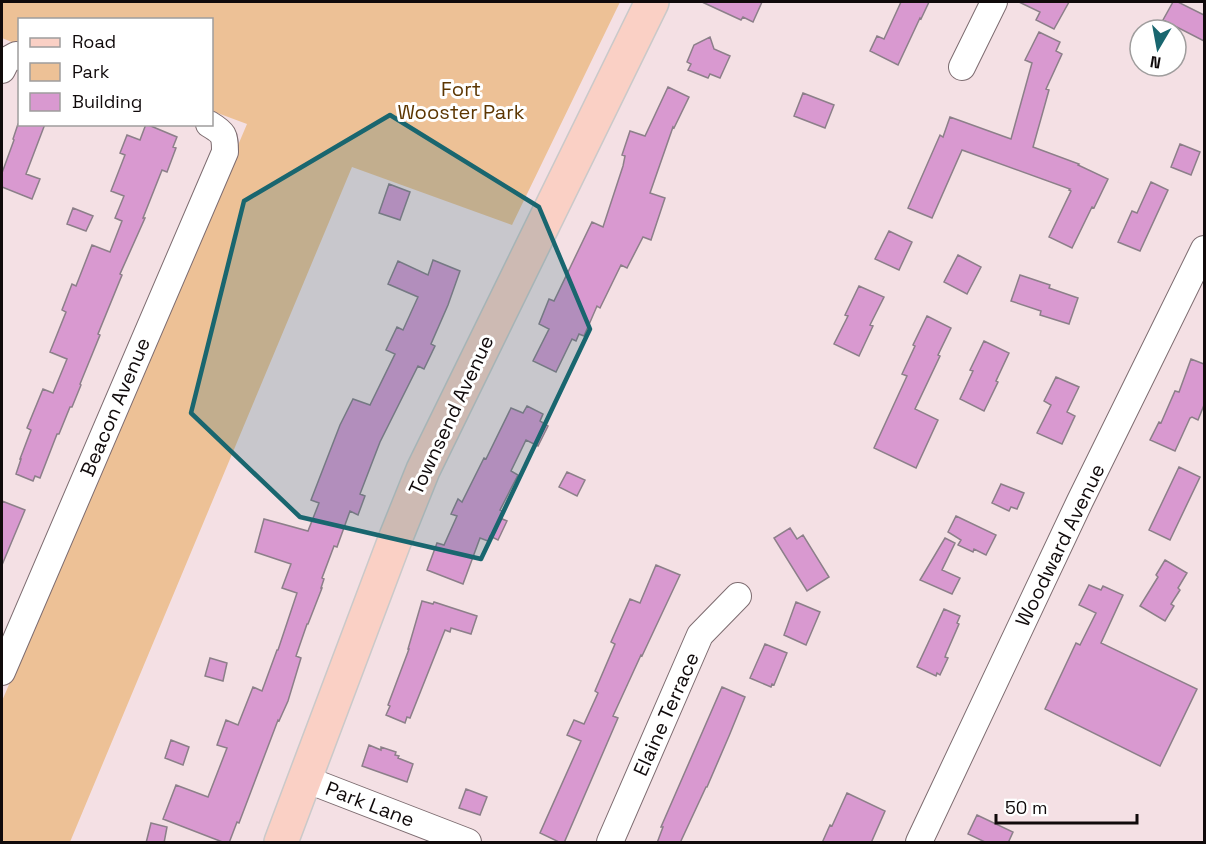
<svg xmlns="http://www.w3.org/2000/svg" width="1206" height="844" font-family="'Space Grotesk',sans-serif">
<rect width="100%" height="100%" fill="#f4e0e4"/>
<!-- green -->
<path fill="#edc196" d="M 2,2 L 620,2 L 512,225 L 352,167 L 70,842 L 2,842 L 2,701 L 247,124 L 212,111 L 212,20 L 20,20 L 19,45 L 2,38 Z"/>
<!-- building -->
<path fill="#d999d0" stroke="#8c7f89" stroke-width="1.5" d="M 702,2 L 762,2 L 753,22 L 743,17 L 741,20 Z
M 901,2 L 929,2 L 921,19 L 920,18 L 898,65 L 870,51 L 877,36 L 884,39 Z
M 1019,2 L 1069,2 L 1054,29 L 1036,20 L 1040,12 Z
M 1173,2 L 1178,2 L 1204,15 L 1204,41 L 1163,20 Z
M 1039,32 L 1060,42 L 1056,51 L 1062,54 L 1046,89 L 1049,90 L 1033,147 L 1079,164 L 1078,165 L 1108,179 L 1094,208 L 1092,207 L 1072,248 L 1049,237 L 1071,191 L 1069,190 L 1070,189 L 962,150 L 932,218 L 908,208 L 940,135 L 943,137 L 950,117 L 1011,139 L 1032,63 L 1025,60 Z
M 710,37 L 714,49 L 730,56 L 720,78 L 710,74 L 708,78 L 688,70 L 691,64 L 687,62 L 694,45 Z
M 668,87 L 689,97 L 674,128 L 673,127 L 650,193 L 665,198 L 651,240 L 643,237 L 627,268 L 621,265 L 600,308 L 597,306 L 584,336 L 579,334 L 576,341 L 572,339 L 556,372 L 533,361 L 549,329 L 539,324 L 549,299 L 554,301 L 592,222 L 603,227 L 623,166 L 625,156 L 622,155 L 630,131 L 645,136 Z
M 803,93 L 834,105 L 825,128 L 794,116 Z
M 18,124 L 45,124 L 26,174 L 40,179 L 32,199 L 2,187 L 2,173 L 14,140 L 13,139 Z
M 146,124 L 177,137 L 173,147 L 176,148 L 167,172 L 162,170 L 143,218 L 145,218 L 120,274 L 122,275 L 98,334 L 100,335 L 80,384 L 81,385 L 72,407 L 70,407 L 59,434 L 57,434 L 40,478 L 35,476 L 33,481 L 16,474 L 21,459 L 20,459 L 31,430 L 27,428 L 43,389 L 53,393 L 67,359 L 50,352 L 66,312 L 62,310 L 72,284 L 76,286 L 92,245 L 110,252 L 122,221 L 115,218 L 124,196 L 111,191 L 125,155 L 120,153 L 127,135 L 140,140 Z
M 1180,144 L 1200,152 L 1191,175 L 1171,167 Z
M 1151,182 L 1168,190 L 1140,251 L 1118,242 L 1132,211 L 1137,213 Z
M 389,184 L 410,192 L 400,220 L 379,213 Z
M 73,208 L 93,216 L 86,231 L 67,224 Z
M 889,231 L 912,242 L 899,270 L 875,259 Z
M 958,255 L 981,267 L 967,294 L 944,282 Z
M 433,260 L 460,271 L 448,305 L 431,344 L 435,346 L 424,369 L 418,366 L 380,442 L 360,494 L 365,496 L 358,515 L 350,511 L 337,547 L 334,546 L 322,578 L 324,579 L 321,588 L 322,588 L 308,624 L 307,624 L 296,656 L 301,658 L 288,701 L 279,721 L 278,720 L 239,823 L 237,822 L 229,843 L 225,843 L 163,819 L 176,785 L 208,797 L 227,748 L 217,745 L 226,720 L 238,725 L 253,687 L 262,691 L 277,650 L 278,650 L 297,593 L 282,588 L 291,564 L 255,552 L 264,519 L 308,531 L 319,503 L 311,500 L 340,425 L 353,399 L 370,405 L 395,354 L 386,350 L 397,327 L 403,330 L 418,297 L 388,284 L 398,261 L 428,275 Z
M 1020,275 L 1050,285 L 1049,288 L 1078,298 L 1069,324 L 1040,315 L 1041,311 L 1011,301 Z
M 859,286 L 884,297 L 870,325 L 873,326 L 859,356 L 834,344 L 848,316 L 845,315 Z
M 927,316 L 951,328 L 938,355 L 940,356 L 915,409 L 938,420 L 916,468 L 874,448 L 907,376 L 902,374 L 915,346 L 913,345 Z
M 984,341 L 1009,353 L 996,381 L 998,382 L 984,411 L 960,399 L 973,371 L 970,370 Z
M 1191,359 L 1204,364 L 1204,405 L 1198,420 L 1192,417 L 1190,418 L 1175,451 L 1150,440 L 1159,422 L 1161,423 L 1175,391 L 1179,392 Z
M 1056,377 L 1079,387 L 1067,412 L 1075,416 L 1062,444 L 1037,433 L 1051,405 L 1044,401 Z
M 527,406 L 543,414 L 540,421 L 548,426 L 538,446 L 526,440 L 511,471 L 518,475 L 500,510 L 503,511 L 500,518 L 507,521 L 498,540 L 490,536 L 488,541 L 480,538 L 463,584 L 427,570 L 437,543 L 444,545 L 457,516 L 451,514 L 458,499 L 462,502 L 484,458 L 486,459 L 511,408 L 523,413 Z
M 1179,467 L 1200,477 L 1170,540 L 1149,530 Z
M 567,472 L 585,480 L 577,496 L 559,487 Z
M 1001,484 L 1024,493 L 1017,509 L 1011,507 L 1009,511 L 992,503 Z
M 2,501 L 25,510 L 2,565 Z
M 956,516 L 996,535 L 986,555 L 974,549 L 973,552 L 958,545 L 961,540 L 948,532 Z
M 790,528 L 797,539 L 803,535 L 829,577 L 807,591 L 774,538 Z
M 945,538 L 955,543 L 942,570 L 960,578 L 952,594 L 920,580 Z
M 1165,560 L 1187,573 L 1178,588 L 1180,590 L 1171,604 L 1174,606 L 1165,621 L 1140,606 L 1158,577 L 1156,575 Z
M 656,565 L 680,575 L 642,656 L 641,655 L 613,716 L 618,718 L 564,843 L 561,843 L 540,833 L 581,741 L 567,735 L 574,720 L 584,724 L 598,693 L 595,691 L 615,644 L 611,642 L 630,599 L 640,603 Z
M 1089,585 L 1101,590 L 1103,586 L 1123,595 L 1101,643 L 1197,689 L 1160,766 L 1045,709 L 1076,643 L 1080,645 L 1096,613 L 1079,605 Z
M 422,601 L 433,604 L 434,602 L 477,616 L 471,634 L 451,628 L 450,632 L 445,630 L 410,718 L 407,717 L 405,723 L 386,715 L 390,706 L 388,705 L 409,649 L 408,649 Z
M 796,602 L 820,612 L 806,645 L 784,635 Z
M 944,609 L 960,616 L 957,623 L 959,624 L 946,654 L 945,657 L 948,658 L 940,675 L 937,673 L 936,676 L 917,667 Z
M 765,644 L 787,653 L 774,685 L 772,684 L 771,687 L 750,678 Z
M 210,658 L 227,663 L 223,681 L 205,676 Z
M 722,687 L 745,697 L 729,736 L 707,787 L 706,787 L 680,843 L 657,843 L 663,827 L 661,827 Z
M 171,740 L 189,747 L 183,765 L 165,758 Z
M 369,745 L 381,750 L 381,747 L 396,752 L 395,755 L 399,756 L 398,758 L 413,764 L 407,782 L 362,766 Z
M 466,789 L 487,797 L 480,815 L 459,808 Z
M 847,793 L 885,811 L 871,843 L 822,843 L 830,825 L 832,826 Z
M 977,815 L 1013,832 L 1008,843 L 987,843 L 968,834 Z
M 151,823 L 167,827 L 164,843 L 146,843 Z"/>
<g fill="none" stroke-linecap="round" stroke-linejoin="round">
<defs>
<path id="minor" d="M 962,67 L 994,2
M 2,70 L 7,60 L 16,55 L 20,57
M 2,672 L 225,152 C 225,135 224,133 209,124
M 305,779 L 468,842
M 610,842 L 700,635 L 738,596
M 919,842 L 1080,501 L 1204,249"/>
<path id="major" d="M 281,842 L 394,542 L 423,470 L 652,2"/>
</defs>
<!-- minor casing -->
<use href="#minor" stroke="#7d6c70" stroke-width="28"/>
<!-- major casing -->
<use href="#major" stroke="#cac9c9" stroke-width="36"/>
<!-- minor -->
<use href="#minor" stroke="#fff" stroke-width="26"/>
<!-- major -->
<use href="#major" stroke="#fad0c5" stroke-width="33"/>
</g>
<!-- marked area -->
<path fill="#19666f" fill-opacity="0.2" stroke="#19666f" stroke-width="4.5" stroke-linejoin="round" d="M 390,115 L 539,207 L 590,329 L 481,559 L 300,517 L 191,413 L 244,201 Z"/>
<g text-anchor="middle" stroke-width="6" stroke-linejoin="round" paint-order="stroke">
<!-- park labels -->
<g font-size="20" fill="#5c3602" stroke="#fff">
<text x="461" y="96">Fort<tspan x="461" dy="23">Wooster Park</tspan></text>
</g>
<!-- street labels -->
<g font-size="20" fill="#100a0b" stroke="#fff">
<text transform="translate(115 407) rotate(-67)" y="7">Beacon Avenue</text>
<text transform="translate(451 415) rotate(-65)" y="7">Townsend Avenue</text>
<text transform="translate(1060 545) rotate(-64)" y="7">Woodward Avenue</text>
<text transform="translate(666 714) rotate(-66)" y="7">Elaine Terrace</text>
<text transform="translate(370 804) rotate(21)" y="7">Park Lane</text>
</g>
</g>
<!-- border -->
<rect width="1206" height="844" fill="none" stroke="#100a0b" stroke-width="6"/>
<!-- legend -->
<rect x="18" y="18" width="195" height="108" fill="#ffffff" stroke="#9f9d9d" stroke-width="1.5"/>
<rect x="30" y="38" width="30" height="9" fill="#fad0c5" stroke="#9f9d9d" stroke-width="1.5"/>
<text x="72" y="48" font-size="18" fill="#100a0b">Road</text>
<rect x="30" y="63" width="30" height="18" fill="#edc196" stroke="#9f9d9d" stroke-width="1.5"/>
<text x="72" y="78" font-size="18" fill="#100a0b">Park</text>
<rect x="30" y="93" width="30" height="18" fill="#d999d0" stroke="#9f9d9d" stroke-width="1.5"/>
<text x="72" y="108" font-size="18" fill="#100a0b">Building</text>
<!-- north arrow -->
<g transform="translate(1158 48) rotate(190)"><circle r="28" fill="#ffffff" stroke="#9f9d9d" stroke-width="1.5"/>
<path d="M0-4.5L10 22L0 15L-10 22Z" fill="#19666f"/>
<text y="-9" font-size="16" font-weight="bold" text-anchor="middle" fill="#100a0b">N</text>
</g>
<!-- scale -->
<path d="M996 814v9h141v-9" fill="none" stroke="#100a0b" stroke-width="3"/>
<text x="1005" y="814" font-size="18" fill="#100a0b" stroke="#ffffff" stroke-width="4.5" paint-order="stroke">50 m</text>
</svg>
